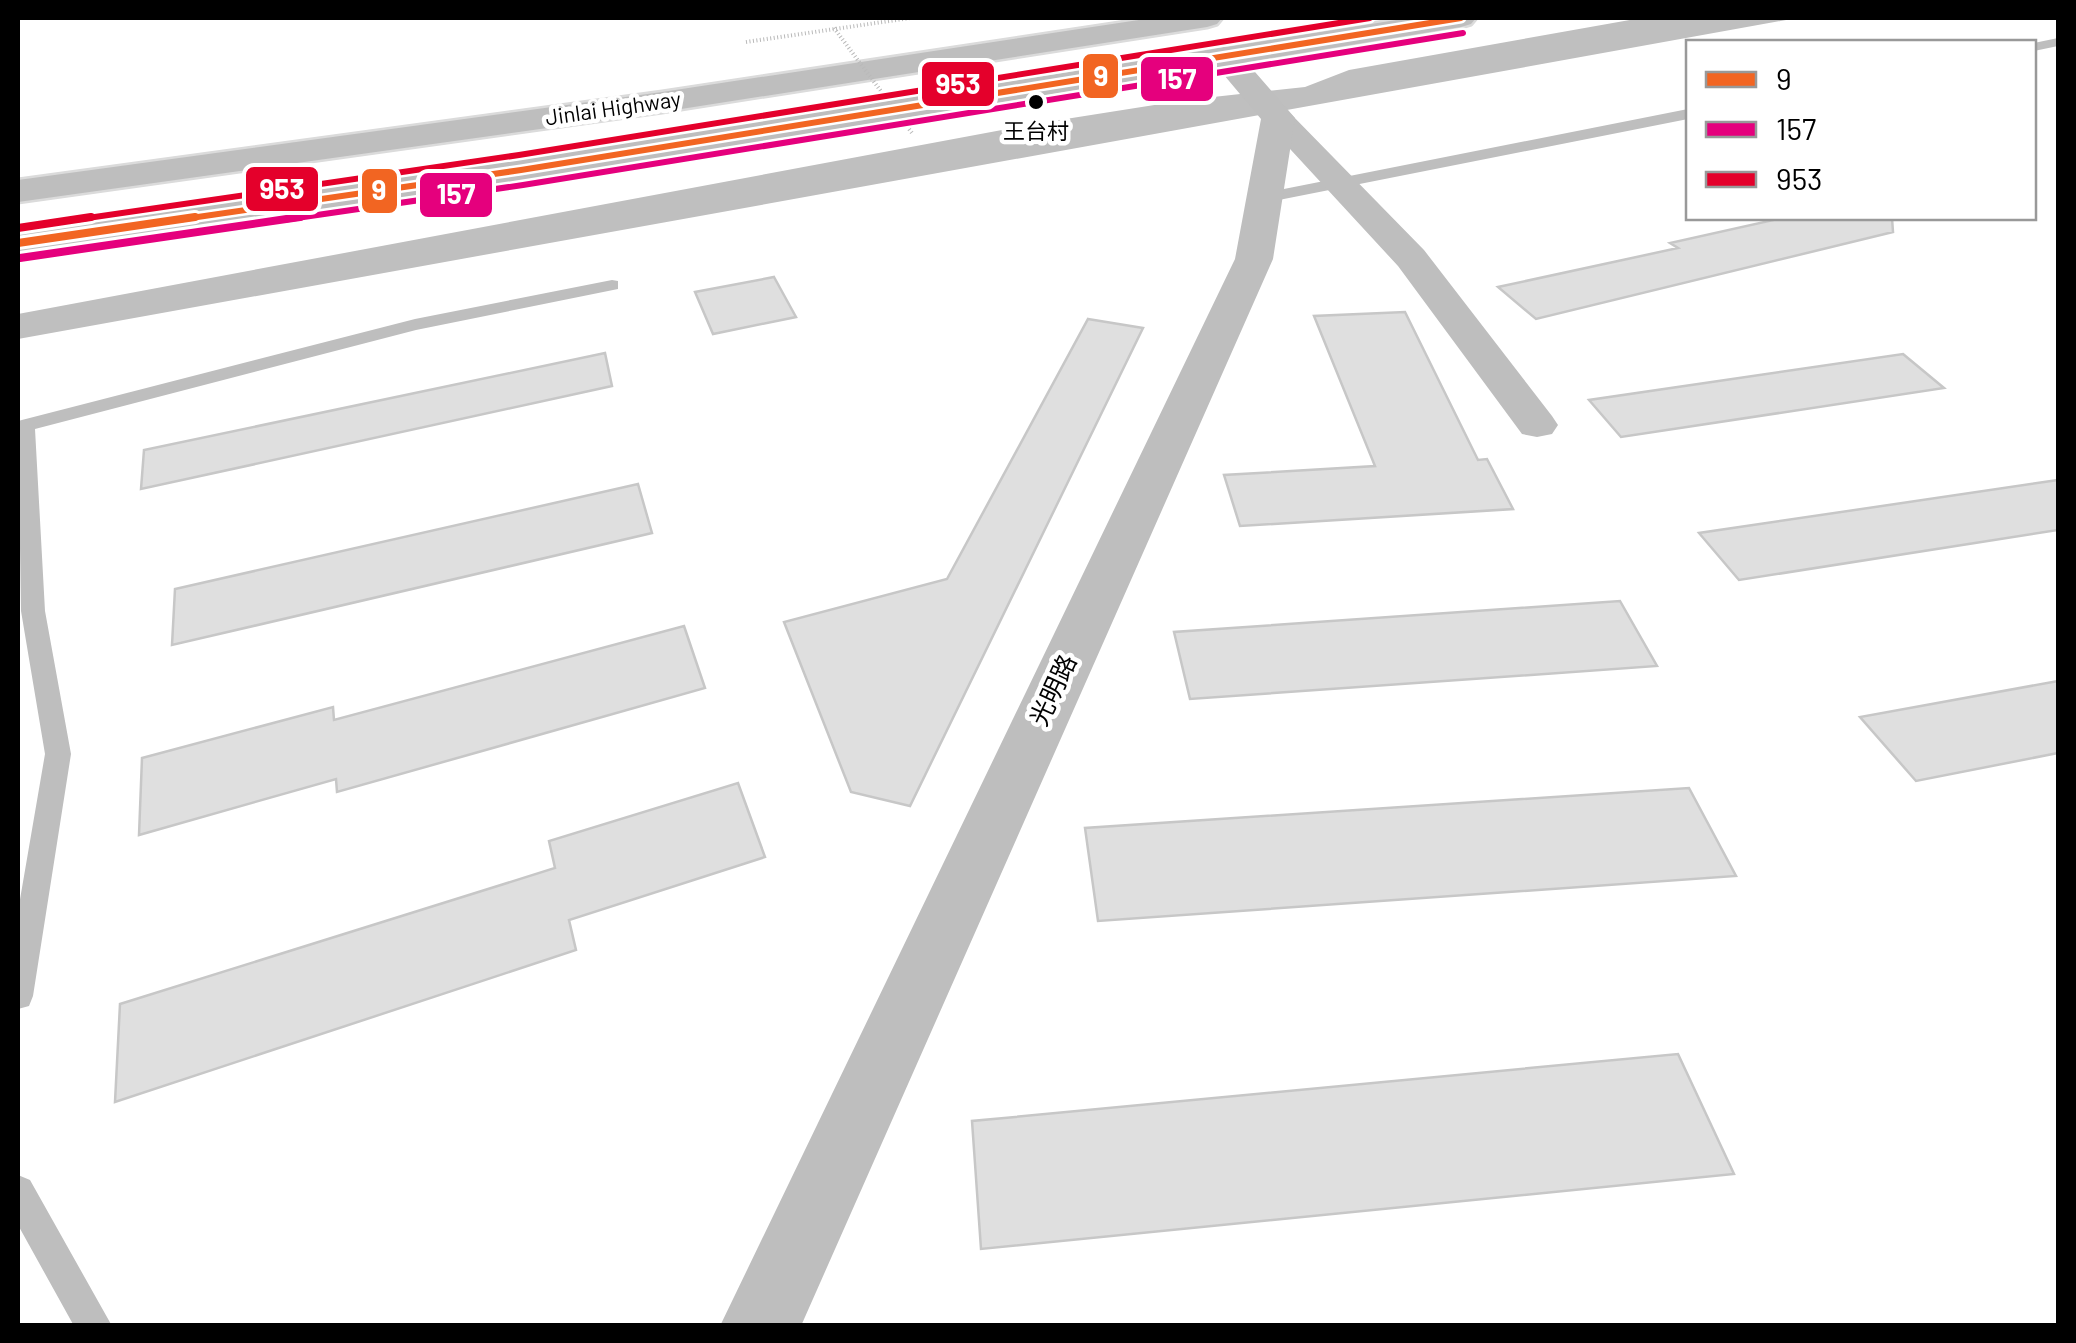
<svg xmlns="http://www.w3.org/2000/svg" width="2076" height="1343" font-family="Barlow,'Noto Sans SC',sans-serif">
<rect width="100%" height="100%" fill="#fff"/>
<!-- water -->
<path fill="#bfbfbf" d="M 1641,18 L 1797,18 L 18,339 L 18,314 L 1034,124 L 1186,100 L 1305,87 L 1349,70 Z"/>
<!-- building -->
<path fill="#dfdfdf" stroke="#c7c7c7" stroke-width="2.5" d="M 1782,218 L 1892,218 L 1893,232 L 1536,319 L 1498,287 L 1678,248 L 1670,243 Z
M 774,277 L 796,317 L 713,334 L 695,292 Z
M 1405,312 L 1478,460 L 1487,459 L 1513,509 L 1240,526 L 1224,475 L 1375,466 L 1314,316 Z
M 1088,319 L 1143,328 L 910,806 L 851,792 L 784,622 L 947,579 Z
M 605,353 L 612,386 L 141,489 L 144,450 Z
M 1903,354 L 1944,388 L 1621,437 L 1589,400 Z
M 2058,480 L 2058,530 L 1739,580 L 1699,533 Z
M 638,484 L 652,533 L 172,645 L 175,589 Z
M 1620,601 L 1657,666 L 1190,699 L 1174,632 Z
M 684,626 L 705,688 L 337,792 L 336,779 L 139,835 L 142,758 L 333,707 L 334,720 Z
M 2058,681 L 2058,753 L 1916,781 L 1860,717 Z
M 738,783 L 765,857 L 569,920 L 576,950 L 115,1102 L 120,1004 L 555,868 L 549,841 Z
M 1689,788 L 1736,876 L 1098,921 L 1085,828 Z
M 1678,1054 L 1734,1174 L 981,1249 L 972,1121 Z"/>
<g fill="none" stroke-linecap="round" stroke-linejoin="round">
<defs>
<path id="trunk" d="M 1152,18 L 1222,18 L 1217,24 L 1207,27 L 662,112 L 18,202 L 18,180 L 662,92 Z
M 1409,18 L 1476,18 L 1471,24 L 1461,27 L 521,181 L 18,254 L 18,232 L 521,159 Z"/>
</defs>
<!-- trunk casing -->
<use href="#trunk" stroke="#dbdbdb" stroke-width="5"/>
<!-- path -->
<path stroke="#b9b9b9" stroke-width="4" stroke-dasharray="1 2.5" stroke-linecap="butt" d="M 746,42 L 910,18"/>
<!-- service -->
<path fill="#bebebe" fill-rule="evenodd" d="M 2058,38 L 2058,46 L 2034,51 L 2034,43 Z
M 1688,109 L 1688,119 L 1264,203 L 1256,198 L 1264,193 Z
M 612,280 L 618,281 L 618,289 L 416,330 L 35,429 L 45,611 L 71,754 L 33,996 L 29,1006 L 18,1009 L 18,911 L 45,754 L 21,611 L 18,421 L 415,319 Z
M 18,1175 L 30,1180 L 112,1326 L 74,1326 L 18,1225 Z"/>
<!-- minor -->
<path fill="#bebebe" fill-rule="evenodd" d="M 1278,109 L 1289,112 L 1424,250 L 1552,416 L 1558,425 L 1552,434 L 1537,437 L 1522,434 L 1398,266 L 1267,124 L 1263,118 L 1267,112 Z"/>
<!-- tertiary -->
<path fill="#bebebe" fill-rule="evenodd" d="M 1224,47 L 1235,49 L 1295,118 L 1273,259 L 801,1326 L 720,1326 L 1235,259 L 1261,119 L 1208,56 L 1213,49 Z"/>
<!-- trunk -->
<use href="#trunk" fill="#bebebe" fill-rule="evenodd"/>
<!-- path-bridge -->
<path stroke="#b9b9b9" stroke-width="4" stroke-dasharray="1 2.5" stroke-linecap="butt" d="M 834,28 L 912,133"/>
<defs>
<path id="bus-1-far1" d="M 177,220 L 521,170 L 1461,18"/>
<path id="bus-1" d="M 18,243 L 195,217"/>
<path id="bus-2-far1" d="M 283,220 L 523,185 L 1463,33"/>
<path id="bus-2" d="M 20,258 L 300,217"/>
<path id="bus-3-far1" d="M 74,220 L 519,155 L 1370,18"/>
<path id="bus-3" d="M 18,228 L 91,217"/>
</defs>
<!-- bus-1-far1 casing -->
<use href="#bus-1-far1" stroke="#fff" stroke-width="11"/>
<!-- bus-1 casing -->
<use href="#bus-1" stroke="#fff" stroke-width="14"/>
<!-- bus-2-far1 casing -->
<use href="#bus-2-far1" stroke="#fff" stroke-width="11"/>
<!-- bus-2 casing -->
<use href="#bus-2" stroke="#fff" stroke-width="14"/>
<!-- bus-3-far1 casing -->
<use href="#bus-3-far1" stroke="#fff" stroke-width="11"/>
<!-- bus-3 casing -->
<use href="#bus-3" stroke="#fff" stroke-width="14"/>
<!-- bus-1-far1 -->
<use href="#bus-1-far1" stroke="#f26522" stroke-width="6"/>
<!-- bus-1 -->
<use href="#bus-1" stroke="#f26522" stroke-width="8"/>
<!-- bus-2-far1 -->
<use href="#bus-2-far1" stroke="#e5007d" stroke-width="6"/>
<!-- bus-2 -->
<use href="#bus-2" stroke="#e5007d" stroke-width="8"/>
<!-- bus-3-far1 -->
<use href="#bus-3-far1" stroke="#e4002b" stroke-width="6"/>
<!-- bus-3 -->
<use href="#bus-3" stroke="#e4002b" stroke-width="8"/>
</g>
<!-- markers -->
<circle fill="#000" stroke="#fff" stroke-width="4" cx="1036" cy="102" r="9"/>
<g text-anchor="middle" stroke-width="9" stroke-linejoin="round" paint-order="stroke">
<!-- far-street labels -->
<g font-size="22" fill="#000" stroke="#fff">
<text transform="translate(613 108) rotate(-8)" y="8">Jinlai Highway</text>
</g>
<!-- bus labels -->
<g font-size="22" fill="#000" stroke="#fff">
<text x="1036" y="139">王台村</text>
</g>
<!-- street labels -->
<g font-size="25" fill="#000" stroke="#fff">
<text transform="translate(1053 690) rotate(-65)" y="9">光明路</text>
</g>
</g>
<g stroke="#fff" stroke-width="4">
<rect x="1081" y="52" width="39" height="48" rx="10" fill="#f26522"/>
<rect x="1139" y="55" width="76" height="48" rx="10" fill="#e5007d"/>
<rect x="920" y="60" width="76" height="48" rx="10" fill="#e4002b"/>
<rect x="244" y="165" width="76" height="48" rx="10" fill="#e4002b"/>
<rect x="360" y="167" width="39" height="48" rx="10" fill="#f26522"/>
<rect x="418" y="171" width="76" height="48" rx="10" fill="#e5007d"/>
</g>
<g font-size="28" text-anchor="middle" font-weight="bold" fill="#fff">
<text x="1101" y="86">9</text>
<text x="1177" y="89">157</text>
<text x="958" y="94">953</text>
<text x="282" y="199">953</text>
<text x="379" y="200">9</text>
<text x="456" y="204">157</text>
</g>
<!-- border -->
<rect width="2076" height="1343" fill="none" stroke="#000000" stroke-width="40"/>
<!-- legend -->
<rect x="1686" y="40" width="350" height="180" fill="#ffffff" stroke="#999999" stroke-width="2.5"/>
<rect x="1706" y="72" width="50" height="15" fill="#f26522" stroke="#999999" stroke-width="2.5"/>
<text x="1776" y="90" font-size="30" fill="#000000">9</text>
<rect x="1706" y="122" width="50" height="15" fill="#e5007d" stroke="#999999" stroke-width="2.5"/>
<text x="1776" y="140" font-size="30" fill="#000000">157</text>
<rect x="1706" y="172" width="50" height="15" fill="#e4002b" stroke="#999999" stroke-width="2.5"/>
<text x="1776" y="190" font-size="30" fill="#000000">953</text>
</svg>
